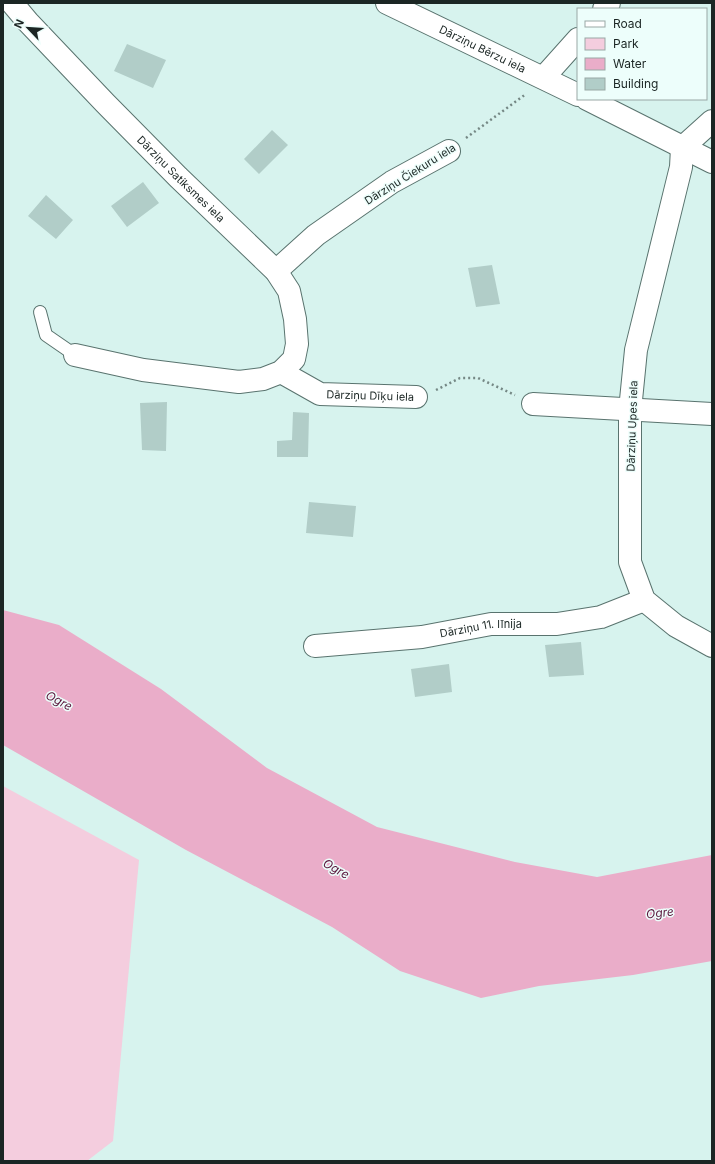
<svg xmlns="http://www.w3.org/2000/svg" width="715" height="1164" font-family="Inter,sans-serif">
<rect width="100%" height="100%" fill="#d7f3ee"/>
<!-- green -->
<path fill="#f4cdde" d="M 3,786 L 139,860 L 113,1141 L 87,1161 L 3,1161 Z"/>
<!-- water -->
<path fill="#eaadc9" d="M 3,610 L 59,625 L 161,689 L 267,768 L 377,827 L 515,862 L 597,877 L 712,855 L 712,961 L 633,975 L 539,986 L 481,998 L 400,971 L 332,927 L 186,850 L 3,745 Z"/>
<!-- building -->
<path fill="#b1cdc8" d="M 127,44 L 166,60 L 153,88 L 114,71 Z
M 272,130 L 288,145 L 259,174 L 244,159 Z
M 143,182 L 159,203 L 127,227 L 111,206 Z
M 46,195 L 73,220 L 56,239 L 28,216 Z
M 492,265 L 500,304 L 476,307 L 468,268 Z
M 167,402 L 166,451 L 142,450 L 140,403 Z
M 293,412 L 309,413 L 308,457 L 277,457 L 277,441 L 292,440 Z
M 309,502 L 356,506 L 353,537 L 306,533 Z
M 581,642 L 584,675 L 549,677 L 545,645 Z
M 449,664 L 452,692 L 415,697 L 411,669 Z"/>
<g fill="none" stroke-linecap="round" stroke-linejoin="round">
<defs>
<path id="lane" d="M 40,312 L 46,335 L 75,355"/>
<g id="street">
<path id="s1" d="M 12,3 L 28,22 L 105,103 L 178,177 L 276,271 L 289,291 L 295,319 L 297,344 L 294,359 L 281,372 L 263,379 L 239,382 L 143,370 L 75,355"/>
<path id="s2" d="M 387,3 L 578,95"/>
<path d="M 604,9 L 609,3"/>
<path d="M 544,77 L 578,39"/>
<path d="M 587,99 L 712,162"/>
<path d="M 712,121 L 682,148 L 681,167 L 636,350 L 630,410 L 630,562 L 644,600 L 676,626 L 712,646"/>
<path d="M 276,271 L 316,235 L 392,182 L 449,151"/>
<path id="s3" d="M 281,372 L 320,394 L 416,397"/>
<path d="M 533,404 L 712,414"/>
<path id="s4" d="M 315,646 L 422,637 L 491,624 L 557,624 L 601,617 L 644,600"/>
</g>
</defs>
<!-- lane casing -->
<use href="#lane" stroke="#59736e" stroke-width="14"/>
<!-- street casing -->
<use href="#street" stroke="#59736e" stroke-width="24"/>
<!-- path -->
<path stroke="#758885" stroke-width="2.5" stroke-dasharray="2 3" stroke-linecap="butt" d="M 466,138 L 526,94
M 436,390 L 460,378 L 478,378 L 515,395"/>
<!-- lane -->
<use href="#lane" stroke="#fff" stroke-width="12"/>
<!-- street -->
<use href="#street" stroke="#fff" stroke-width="22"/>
</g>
<g text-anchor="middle" stroke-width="3" stroke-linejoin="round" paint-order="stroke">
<!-- street labels -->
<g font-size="11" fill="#1b2624" stroke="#edfefb">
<text dy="4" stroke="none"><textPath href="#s2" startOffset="106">Dārziņu Bērzu iela</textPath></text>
<text transform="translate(410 174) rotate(-32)" y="4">Dārziņu Čiekuru iela</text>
<text dy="4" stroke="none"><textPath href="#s1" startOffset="244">Dārziņu Satiksmes iela</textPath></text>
<text dy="4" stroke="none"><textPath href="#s3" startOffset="95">Dārziņu Dīķu iela</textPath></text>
<text transform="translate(632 426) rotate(-88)" y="4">Dārziņu Upes iela</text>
<text dy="4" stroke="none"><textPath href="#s4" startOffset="167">Dārziņu 11. līnija</textPath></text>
</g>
<!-- water labels -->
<g font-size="12" font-style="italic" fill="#5b153c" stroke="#edfefb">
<text transform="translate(59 701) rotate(28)" y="4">Ogre</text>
<text transform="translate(336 869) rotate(29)" y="4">Ogre</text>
<text transform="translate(660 913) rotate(-6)" y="4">Ogre</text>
</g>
</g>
<!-- border -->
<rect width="715" height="1164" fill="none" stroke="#1b2624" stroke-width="8"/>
<!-- legend -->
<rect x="577" y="8" width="130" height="92" fill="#edfefb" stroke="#99a8a5"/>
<rect x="585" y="21" width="20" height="6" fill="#ffffff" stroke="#99a8a5"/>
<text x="613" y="28" font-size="12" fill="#1b2624">Road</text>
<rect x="585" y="38" width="20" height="12" fill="#f4cdde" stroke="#99a8a5"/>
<text x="613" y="48" font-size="12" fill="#1b2624">Park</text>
<rect x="585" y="58" width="20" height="12" fill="#eaadc9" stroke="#99a8a5"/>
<text x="613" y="68" font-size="12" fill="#1b2624">Water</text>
<rect x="585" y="78" width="20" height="12" fill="#b1cdc8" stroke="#99a8a5"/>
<text x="613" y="88" font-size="12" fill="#1b2624">Building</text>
<!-- north arrow -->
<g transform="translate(28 28) rotate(295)" stroke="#edfefb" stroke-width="3" paint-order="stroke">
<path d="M0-3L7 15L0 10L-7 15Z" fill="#1b2624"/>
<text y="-6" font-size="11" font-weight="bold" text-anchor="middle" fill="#1b2624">N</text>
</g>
</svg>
